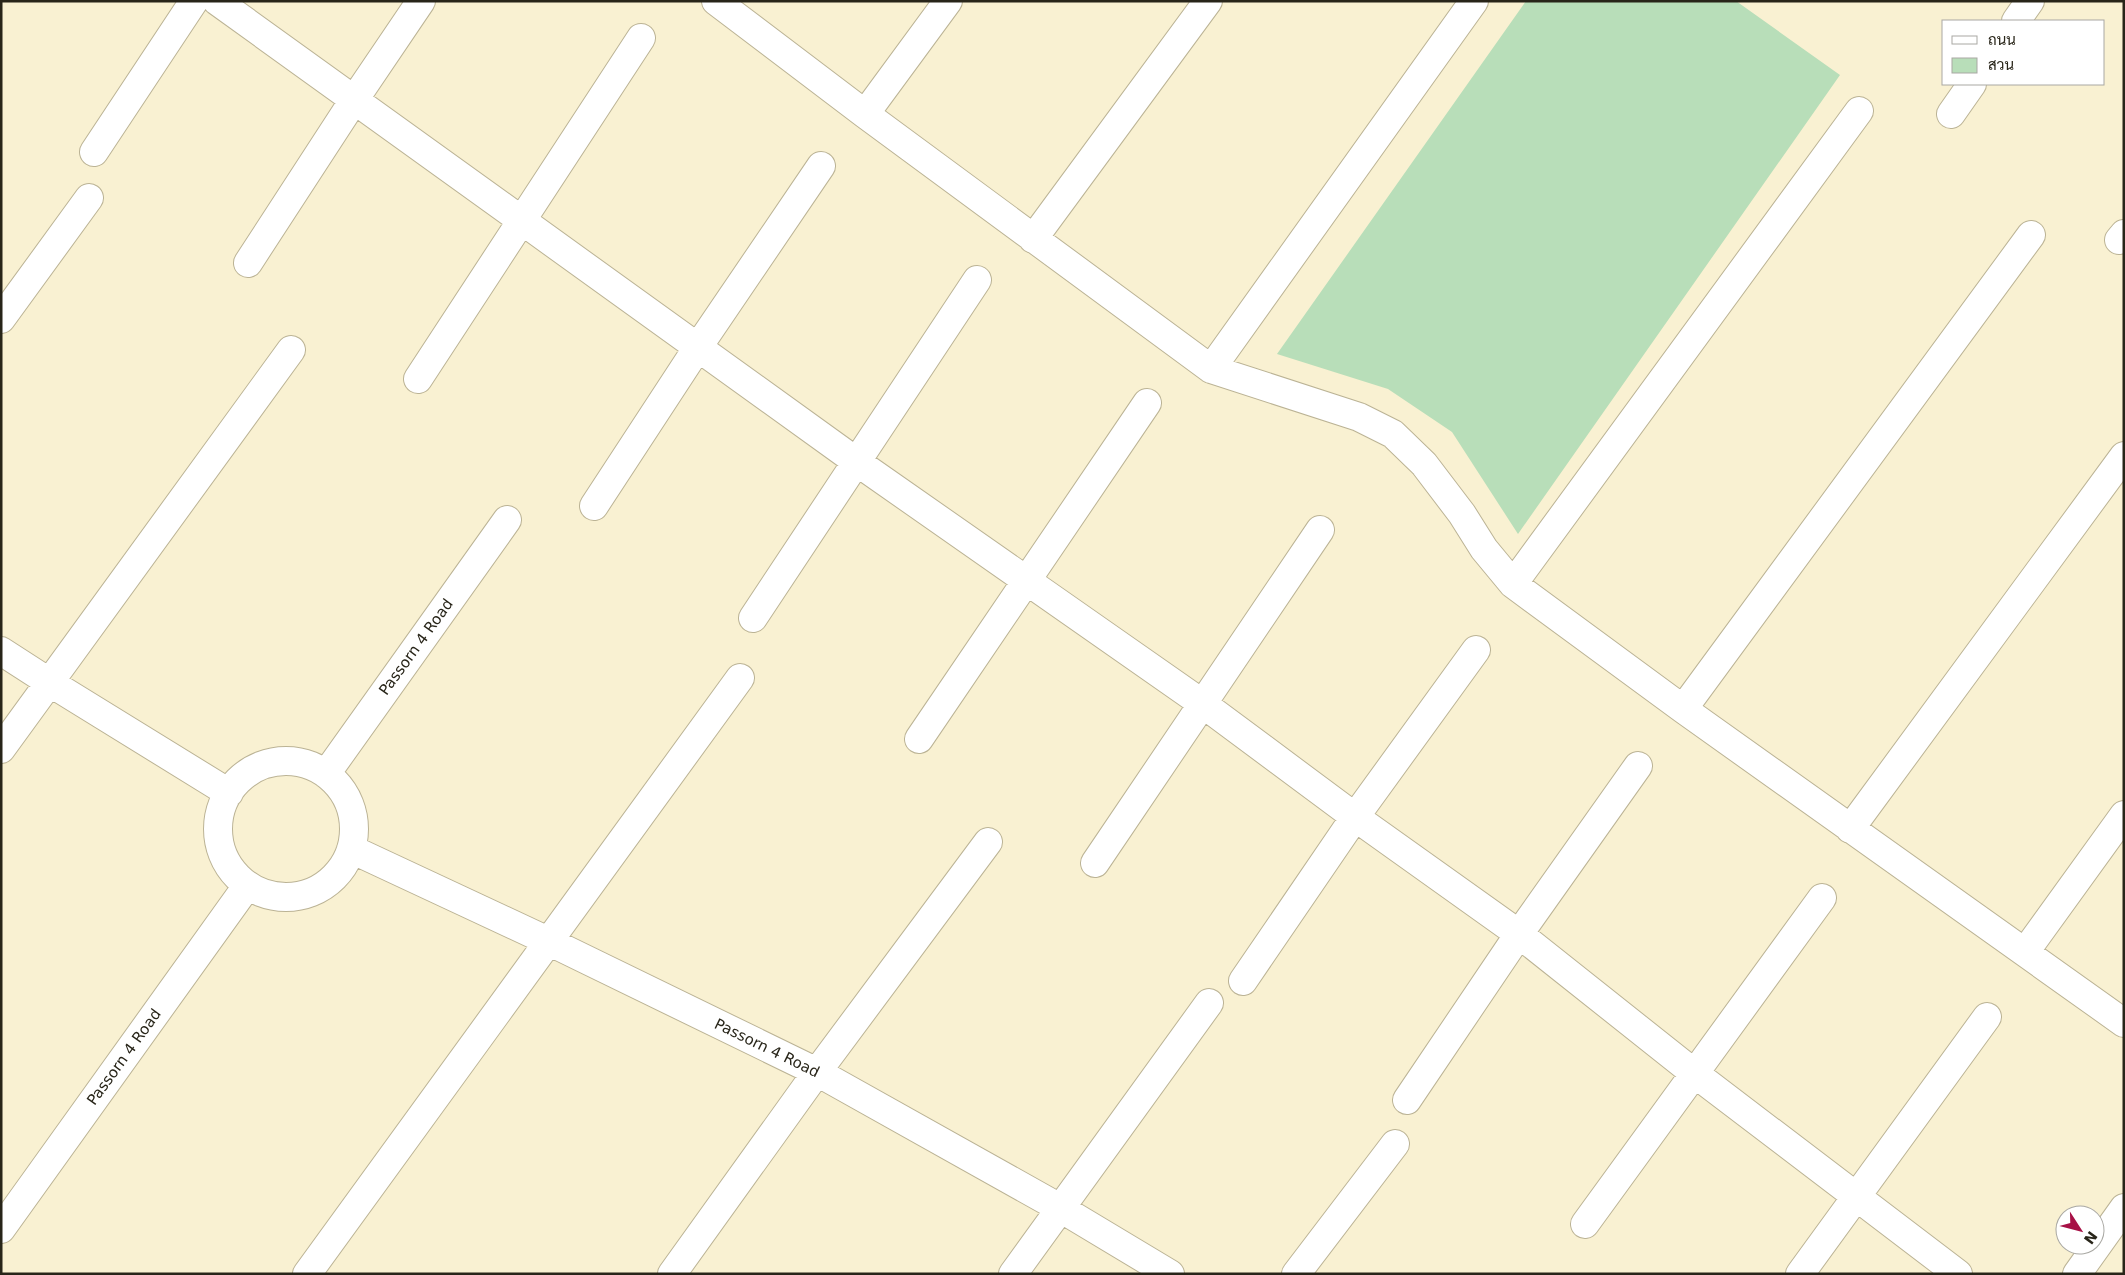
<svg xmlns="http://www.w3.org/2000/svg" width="2125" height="1275" font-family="'DejaVu Sans',Sarabun,sans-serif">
<rect width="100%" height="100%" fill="#f9f1d2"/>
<!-- green -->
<path fill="#b8deb9" d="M 1526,1 L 1736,1 L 1840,75 L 1518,534 L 1452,432 L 1388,389 L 1277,354 Z"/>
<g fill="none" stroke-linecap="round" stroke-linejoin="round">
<defs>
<path id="minor" d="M 217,1 L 857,462 L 1203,704 L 1355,817 L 1519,934 L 1694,1073 L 1958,1274
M 716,1 L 865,114 L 1211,369 L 1359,417 L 1393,434 L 1424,464 L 1462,514 L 1484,549 L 1513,584 L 1683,709 L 2124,1023
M 2016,21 L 2030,1
M 865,114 L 948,1
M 1951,114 L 1972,84
M 94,152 L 194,1
M 1033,239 L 1208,1
M 2119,240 L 2124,234
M 248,263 L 354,100 L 421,1
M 1,319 L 89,198
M 1211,369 L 1474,1
M 418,379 L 641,38
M 594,506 L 698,347 L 821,166
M 1513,584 L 1859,111
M 753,618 L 977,280
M 1,651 L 49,682 L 229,793
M 1683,709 L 2031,235
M 919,739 L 1147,403
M 1,749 L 291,350
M218 829a68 68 0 1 1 136 0a68 68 0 1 1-136 0Z
M 326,774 L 507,520
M 1850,829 L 2124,456
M 351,849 L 548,941 L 817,1072 L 1060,1208 L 1170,1274
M 1095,863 L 1320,530
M 2025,952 L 2124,815
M 1243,981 L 1355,817 L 1476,650
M 1407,1100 L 1519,934 L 1638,766
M 1585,1224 L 1822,898
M 1,1229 L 247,886
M 307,1274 L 740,678
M 672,1274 L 817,1072 L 988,842
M 1013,1274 L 1209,1003
M 1296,1274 L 1395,1144
M 1800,1274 L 1987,1017
M 2077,1274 L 2124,1208"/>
</defs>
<!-- minor casing -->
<use href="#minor" stroke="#bbb395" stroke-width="30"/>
<!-- minor -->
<use href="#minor" stroke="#fff" stroke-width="28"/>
</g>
<g text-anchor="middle" stroke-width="4.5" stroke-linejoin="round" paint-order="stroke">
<!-- street labels -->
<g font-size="15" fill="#282519" stroke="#fff">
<text transform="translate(416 647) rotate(-54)" y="5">Passorn 4 Road</text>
<text transform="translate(767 1048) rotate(26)" y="5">Passorn 4 Road</text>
<text transform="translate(124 1057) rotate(-54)" y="5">Passorn 4 Road</text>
</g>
</g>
<!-- border -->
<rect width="2125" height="1275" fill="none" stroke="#282519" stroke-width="5"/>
<!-- legend -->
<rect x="1942" y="20" width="162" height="65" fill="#ffffff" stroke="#a9a8a3"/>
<rect x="1952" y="36" width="25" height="8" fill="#ffffff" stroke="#a9a8a3"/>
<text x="1988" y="45" font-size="15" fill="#282519">ถนน</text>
<rect x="1952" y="58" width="25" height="15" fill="#b8deb9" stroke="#a9a8a3"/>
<text x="1988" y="70" font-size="15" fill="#282519">สวน</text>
<!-- north arrow -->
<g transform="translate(2080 1230) rotate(126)"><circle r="24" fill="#ffffff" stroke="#a9a8a3"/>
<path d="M0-4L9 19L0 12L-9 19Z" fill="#a71146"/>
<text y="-8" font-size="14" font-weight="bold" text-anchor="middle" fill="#282519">N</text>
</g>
</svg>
